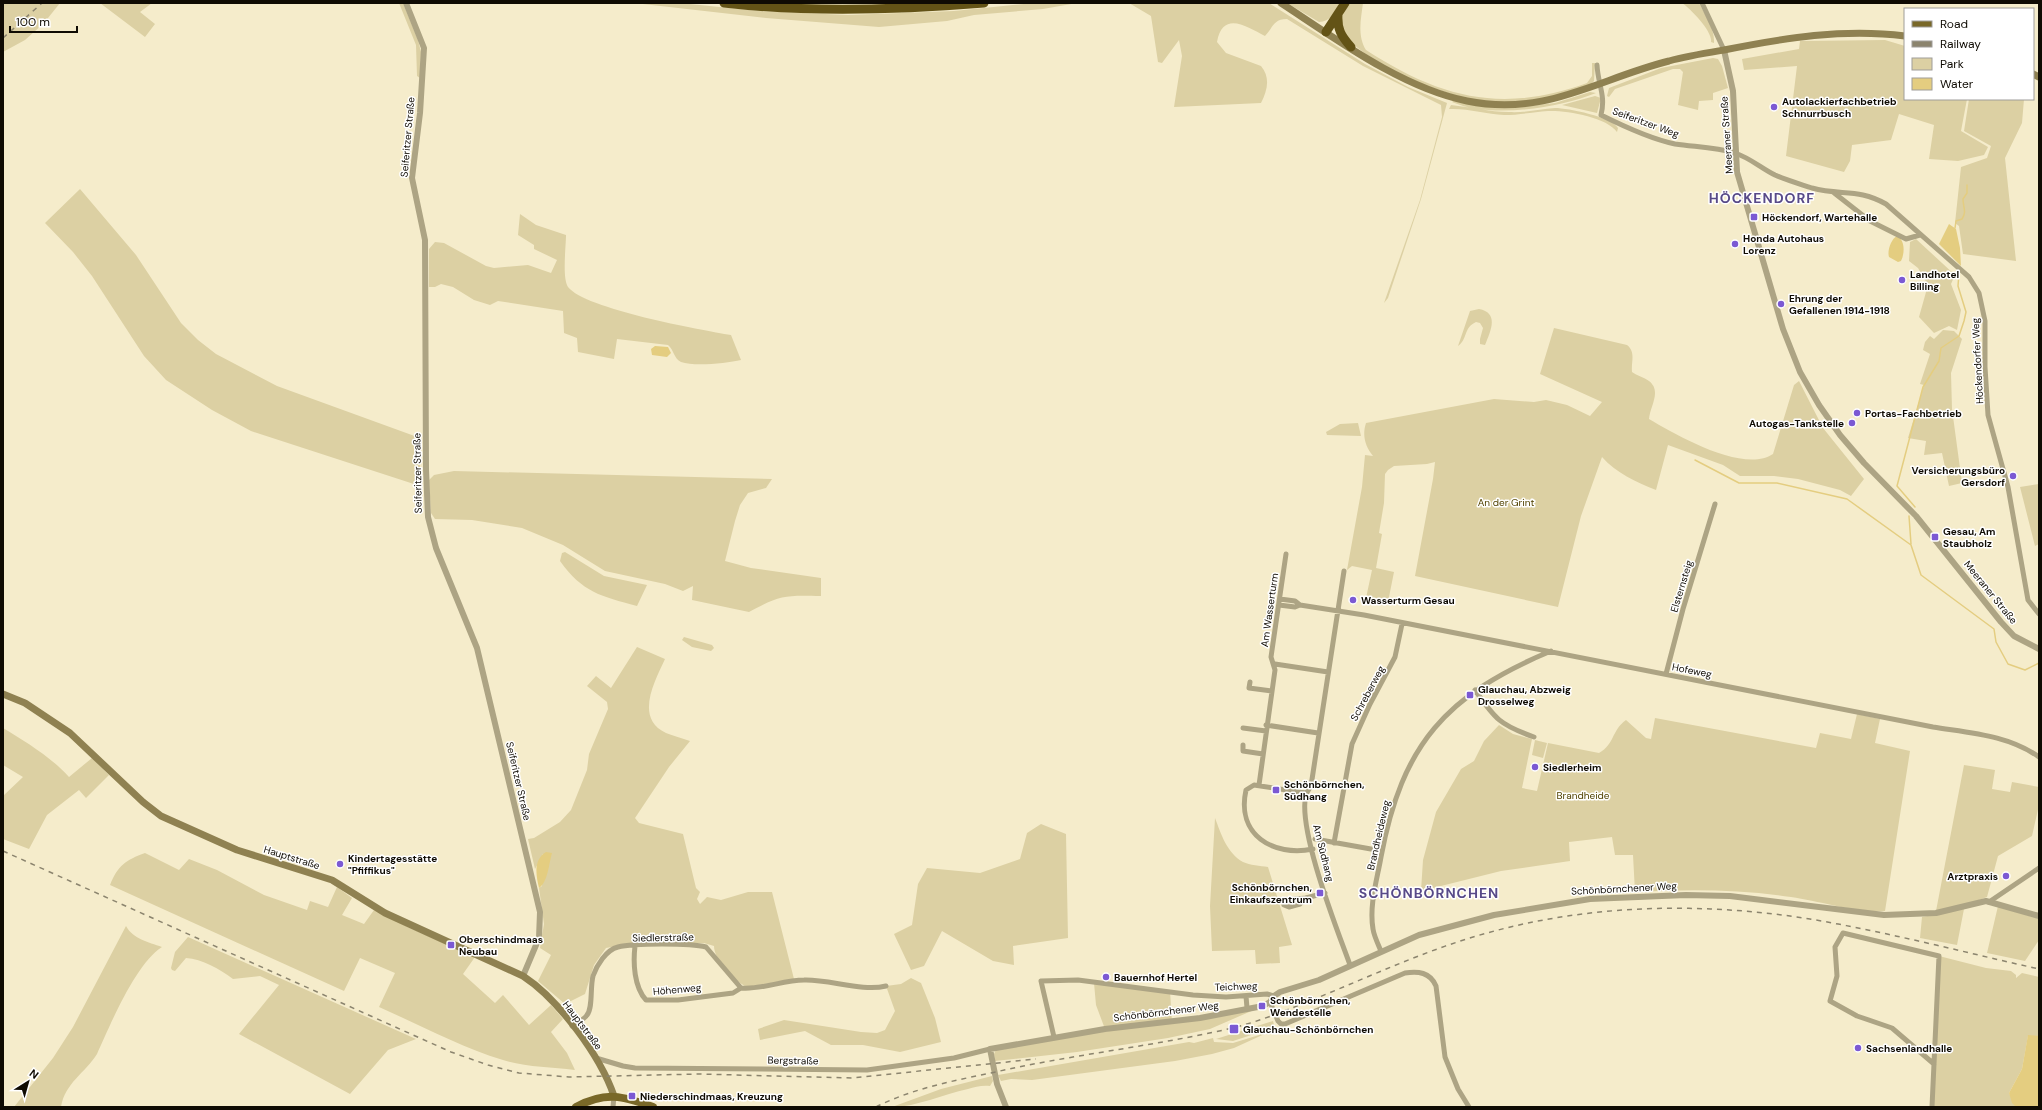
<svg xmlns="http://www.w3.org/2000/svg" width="2042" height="1110" font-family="'DM Sans',sans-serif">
<rect width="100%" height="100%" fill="#f5eccb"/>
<!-- green -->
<path fill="#dcd0a3" d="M 3,3 L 60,3 L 44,23 L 25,40 L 3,52 Z
M 100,3 L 152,3 L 140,12 L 155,24 L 145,37 Z
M 399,3 L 403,3 L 418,40 L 421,52 L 420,78 L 417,76 L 416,45 Z
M 634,3 L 680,3 L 759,11 L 848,15 L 954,11 L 1034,3 L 1077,3 L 1043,9 L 974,15 L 947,21 L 879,27 L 766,18 Z
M 1129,3 L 1269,3 L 1365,64 L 1408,87 L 1447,103 L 1421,199 L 1388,298 L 1384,303 L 1420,200 L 1442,117 L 1441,105 L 1363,66 L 1287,19 C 1273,19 1273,28 1265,36 C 1247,27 1223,10 1217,42 L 1226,53 L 1261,66 C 1271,78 1267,91 1261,103 L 1174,107 L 1182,56 L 1179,40 L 1162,63 L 1158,62 L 1151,16 Z
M 1287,3 L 1339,3 C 1336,12 1330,22 1319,22 Z
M 1349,3 L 1363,3 C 1361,19 1357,35 1366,50 C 1440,98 1502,114 1587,83 L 1592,76 L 1592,63 L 1595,63 L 1594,81 L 1591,84 C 1561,94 1532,104 1499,103 C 1455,101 1379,71 1348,39 C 1344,35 1342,25 1340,19 Z
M 1682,3 L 1699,3 C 1705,15 1715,29 1714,43 L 1711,42 C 1713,32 1691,9 1682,3 Z
M 1885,40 L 1905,46 L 1905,99 L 1967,99 L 1961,131 L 1988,147 L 1984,155 L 1958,161 L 1929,159 L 1934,125 L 1899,114 L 1891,140 L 1852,145 L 1850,161 L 1844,172 L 1786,156 L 1797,66 L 1744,70 L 1742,59 L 1799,49 L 1800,41 Z
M 1713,58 L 1718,59 L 1722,66 L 1728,88 L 1713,93 L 1713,100 L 1699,101 L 1698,110 L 1678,105 L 1683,72 L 1680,69 L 1673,69 L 1615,89 L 1609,97 L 1607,96 L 1609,88 L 1661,68 Z
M 1590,92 L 1596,93 C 1558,108 1491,119 1452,102 L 1454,100 L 1520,107 L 1555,103 Z
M 1595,96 L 1601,98 L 1597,113 L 1562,105 Z
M 1969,99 L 2024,99 L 2022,123 L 2005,158 L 2016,261 L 1963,254 L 1959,226 L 1955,223 L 1961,167 L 1987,158 L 1991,146 L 1964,131 Z
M 1451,105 C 1471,107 1489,112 1509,112 C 1525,113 1540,109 1555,108 C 1568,108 1612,117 1618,128 L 1617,132 C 1607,117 1565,110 1548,111 C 1533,112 1519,115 1504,115 C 1486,114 1467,108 1449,109 Z
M 80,189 L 136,255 L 181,323 L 198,340 L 216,354 L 277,386 L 420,438 L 420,486 L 251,431 L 212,410 L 166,380 L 144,356 L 92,276 L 73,252 L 45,223 Z
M 520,214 L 536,225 L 566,235 C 566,247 562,278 568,287 C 585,309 701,330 731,335 L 741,360 C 727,363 695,367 681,362 C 674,359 674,350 668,345 L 617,339 L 614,359 L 578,352 L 577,338 L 564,333 L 563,311 L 498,301 L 490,305 L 474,300 L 453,287 L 441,284 L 435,287 L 429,287 L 429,249 L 435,242 L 444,243 L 486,266 L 494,268 L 528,265 L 551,273 L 557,260 L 534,249 L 534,245 L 518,235 Z
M 1916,239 L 1955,275 L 1951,284 L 1961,310 L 1957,330 L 1949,326 L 1934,333 L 1919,317 L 1928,285 L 1918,268 L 1909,261 L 1910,242 Z
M 1479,309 C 1500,313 1490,332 1485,345 L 1480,344 L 1480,339 L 1483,328 L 1480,323 L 1476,322 C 1463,328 1468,339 1458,346 L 1470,311 Z
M 1554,328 L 1627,345 C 1636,352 1631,361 1632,372 C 1637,376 1644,377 1649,381 C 1662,391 1650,406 1649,419 C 1676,435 1744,474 1773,454 L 1794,385 L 1799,381 L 1823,428 L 1864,479 L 1851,496 L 1840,490 L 1798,479 L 1774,476 L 1740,476 L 1723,465 L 1668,445 L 1656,490 C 1636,482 1616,473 1602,457 L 1581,516 L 1558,607 L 1415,576 L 1433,479 L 1435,462 L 1427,464 L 1394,466 L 1388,470 L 1385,474 L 1384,503 L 1379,533 L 1382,534 L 1376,568 L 1394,572 L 1388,602 L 1366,598 L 1372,570 L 1352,566 L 1347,570 L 1362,487 L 1365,455 L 1373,456 C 1365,446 1362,435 1366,423 L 1494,399 L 1534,402 L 1546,400 L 1567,405 L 1590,416 L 1602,402 L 1540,374 Z
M 1943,330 L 1954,331 L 1962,339 L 1951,373 L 1952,409 L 1962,483 L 1949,486 L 1942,453 L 1924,455 L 1926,441 L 1908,438 L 1924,385 L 1920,384 L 1930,354 L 1923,350 L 1925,342 L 1930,336 L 1934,339 Z
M 1358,423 L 1361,436 L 1327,435 L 1326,432 L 1340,424 Z
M 454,471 L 772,479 L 766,488 L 748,493 L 740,505 L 735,521 L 725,561 L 751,568 L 821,578 L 821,596 C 785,595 780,595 749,612 L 692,600 L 693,586 L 683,591 L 665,584 L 605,571 L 563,545 L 522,528 L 472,520 L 435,519 L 431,513 L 429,480 L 434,475 Z
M 2039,484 L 2039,544 L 2035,546 L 2020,487 Z
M 565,552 L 604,576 L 647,585 L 637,606 C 601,596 583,593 560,561 L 562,553 Z
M 684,637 L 712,645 L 714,648 L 711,651 L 692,647 L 682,640 Z
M 637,647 L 665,659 C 655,681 634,718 666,733 C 673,736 682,738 690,741 L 669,767 L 635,818 L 639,823 L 683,834 L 696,888 L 700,892 L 697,899 L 700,904 L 707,897 L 721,900 L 748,892 L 772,892 L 794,979 L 747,987 C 734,981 714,960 714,946 L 704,943 L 633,943 L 606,948 L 594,965 L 585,994 L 565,1004 L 538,981 L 551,955 L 540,948 L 544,924 L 539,888 L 542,886 L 543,854 L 535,869 L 528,839 L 534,838 L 560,822 L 571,810 L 587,770 L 589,754 L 608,709 L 607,702 L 587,686 L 596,676 L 611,688 Z
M 1857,714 L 1880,719 L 1875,743 L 1910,751 L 1885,911 C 1857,913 1819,901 1791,897 C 1739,889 1687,889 1635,892 L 1633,855 L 1615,855 L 1612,837 L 1569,842 L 1570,861 L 1501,871 L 1421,891 L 1423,860 L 1436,812 L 1461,769 L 1474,761 L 1484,741 L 1499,725 L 1513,734 L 1532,739 L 1522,788 L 1537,791 L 1548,743 L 1599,753 C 1615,744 1611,731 1626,720 L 1646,738 L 1651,739 L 1655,718 L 1816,748 L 1820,733 L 1851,739 Z
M 3,728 C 26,742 51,757 69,777 L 92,758 L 109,775 L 86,798 L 79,790 L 47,815 L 29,849 L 3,839 L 3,796 L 23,777 L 3,765 Z
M 1535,740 L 1547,743 L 1543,758 L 1532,755 Z
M 1964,765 L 1995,770 L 1992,789 L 2010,792 L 2012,782 L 2039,787 L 2039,805 L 2032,836 L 1998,856 L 1987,897 L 1965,905 L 1936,911 Z
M 1215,818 C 1221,834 1227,853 1243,862 C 1250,865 1260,866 1268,867 L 1292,945 L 1279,947 L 1280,963 L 1256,964 L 1255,950 L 1212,951 L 1210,906 Z
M 1041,824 L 1066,834 L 1068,938 L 1013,946 L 1014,965 L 993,961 L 942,931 L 924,966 L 911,970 L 894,934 L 912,925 L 918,884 L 927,868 L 980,873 L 1020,859 L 1027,833 Z
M 145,853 L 179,870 L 189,859 L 217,870 L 264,895 L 307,910 L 310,901 L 328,907 L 337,887 L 352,898 L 342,915 L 364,924 L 374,910 L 410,928 L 475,957 L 463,974 L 495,1003 L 503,995 L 529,1025 L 551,1005 L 563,1019 L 551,1032 L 567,1053 L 575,1070 C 551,1067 525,1067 503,1060 C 460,1047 420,1025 379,1007 L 395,973 L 360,958 L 344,991 L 110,885 C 118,865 126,860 145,853 Z
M 1998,906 L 2039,919 L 2039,940 L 2025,961 L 1987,953 Z
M 1964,909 L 1957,945 L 1920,938 L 1922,917 Z
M 126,926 C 133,939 148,942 162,947 C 136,963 110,1025 97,1054 C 85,1073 65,1083 61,1107 L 14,1107 L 53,1058 L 73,1027 Z
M 188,937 L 416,1039 L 388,1050 L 350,1094 L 239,1034 L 279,985 L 260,976 L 233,979 C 220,969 202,959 186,958 L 175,971 L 172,970 L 171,968 L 175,952 Z
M 1939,956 L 1986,968 L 2011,971 L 2016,975 L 2016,978 L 2022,973 L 2039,977 L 2039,1036 L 2028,1036 L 2022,1069 L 2009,1093 L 2016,1107 L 1932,1107 Z
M 911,978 L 921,983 L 935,1018 L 941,1042 L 900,1052 L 863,1045 L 831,1045 L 805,1031 L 760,1040 L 758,1029 L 784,1020 L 861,1032 L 877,1033 L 885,1030 L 895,1011 L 886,986 L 901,984 Z
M 1094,983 L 1170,991 L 1172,1022 L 1105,1029 L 1096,1005 Z
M 1256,1009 L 1210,1029 L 1168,1038 L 1077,1052 L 995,1061 L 994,1054 L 996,1050 L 1035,1042 Z
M 1273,1021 L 1274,1025 L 1273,1028 L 1233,1041 L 1216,1039 Z
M 1269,1032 L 1234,1048 L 1212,1054 L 1175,1061 L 1032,1080 L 1011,1079 L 1001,1081 L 998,1075 L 1189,1042 L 1194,1043 L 1213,1038 L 1214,1042 L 1233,1043 Z
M 992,1076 L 993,1081 L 990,1086 C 982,1085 975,1087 968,1089 C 943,1094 917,1107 892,1107 L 941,1089 Z"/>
<!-- water -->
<path fill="#e4cd80" d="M 1949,224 L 1956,229 L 1960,248 L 1961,266 L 1939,244 Z
M 1897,236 C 1905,240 1905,253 1901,261 L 1898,262 L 1889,257 C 1887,251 1891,239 1897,236 Z
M 655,346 L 668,347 L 671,353 L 667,357 L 652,355 L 651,349 Z
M 546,852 L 552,853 C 549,863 548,882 539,888 C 536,875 533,860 546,852 Z
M 2028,1035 L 2039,1036 L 2039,1107 L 2016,1107 L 2012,1103 L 2009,1093 L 2022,1069 Z"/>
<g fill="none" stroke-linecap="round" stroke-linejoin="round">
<!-- stream -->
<path stroke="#e4cd80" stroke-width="1.5" d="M 1955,228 L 1956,221 L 1962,219 C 1967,212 1963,207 1963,199 L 1967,193 L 1967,185
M 1695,460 L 1739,483 L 1777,483 L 1847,499 L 1911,545 L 1921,575 L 1994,629 L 1996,642 L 2008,664 L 2025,670 L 2039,663
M 1915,507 L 1897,486 L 1923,387 L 1939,361 L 1941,348 L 1959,336 L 1964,321 L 1966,312 L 1958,286 L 1959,273
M 1909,516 L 1911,544"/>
<!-- minor -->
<path stroke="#ada484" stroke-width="5" d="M 1702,3 L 1724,50
M 1597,65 C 1598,85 1606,95 1601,115 C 1623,126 1651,139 1675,144 C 1695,147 1715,147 1735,153 C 1750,158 1761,168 1775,175 C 1786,180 1800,184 1812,188 C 1841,196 1858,188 1886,204 L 1969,277 L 1979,293 L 1985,321 L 1985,367 L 1988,415 L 2008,487 L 2028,600 L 2039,614
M 1833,192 L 1870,221 L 1906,239 L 1920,235
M 1344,571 L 1311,786 C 1309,789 1307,792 1306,794 C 1297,829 1337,929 1350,965
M 1280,599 L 1295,601 L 1300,605
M 1279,605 L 1295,607 L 1300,605 L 1364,615 L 1933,727 C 1970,733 2008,735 2039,757
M 1275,664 L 1328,672
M 1666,674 L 1683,609 L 1715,504
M 1250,682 L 1249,688 L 1272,691
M 1475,690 C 1495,719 1500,725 1534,737
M 1266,725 L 1318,733
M 1243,728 L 1266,731
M 1243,745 L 1243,751 L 1263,754
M 1259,785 L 1275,670 L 1271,657 L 1286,554
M 1306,793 L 1254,785 L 1246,790 C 1236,835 1273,857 1313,849
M 1315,839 L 1382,851
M 1334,843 L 1352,744 L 1370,704 L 1395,657 L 1402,624
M 1306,898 L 1300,904 L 1289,907 L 1284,905 L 1286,900 L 1306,898 L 1325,893
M 1989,902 L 2039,868
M 635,946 C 633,963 634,987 646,1000 L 678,1000 L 733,993 L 741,988
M 1381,951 C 1378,944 1374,936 1373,929 C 1369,905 1377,880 1381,857 C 1402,744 1446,695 1551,651
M 1246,996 L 1247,1008
M 1270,1002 L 1278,1021 L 1281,1024 L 1285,1024 L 1405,973 C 1418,971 1430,972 1436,986 L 1445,1057 L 1458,1089 L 1469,1107
M 572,1026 C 577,1023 585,1019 587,1015 C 593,1008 590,987 593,976 C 597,965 606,950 618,947 C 633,943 691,943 706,947 L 741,988 C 762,990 783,980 804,980 C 829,979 862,992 886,986
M 1054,1037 L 1041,981 L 1078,980 L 1193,995 L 1226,997 L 1267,994 L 1274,996
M 596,1058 L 623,1066 L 635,1068 L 867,1070 L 954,1058 L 990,1049
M 613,1107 L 614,1096
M 1932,1107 L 1939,956 L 1843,933 L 1835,947 L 1837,976 L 1830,1001 L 1857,1016 L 1892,1028 L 1934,1064"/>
<!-- tertiary -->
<path stroke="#ada484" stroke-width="6" d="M 406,3 L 424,48 L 420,113 L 412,178 L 425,240 L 426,469 L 428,517 L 436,548 L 477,648 L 540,912 L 539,938 L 523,976
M 1724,50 L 1733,91 L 1737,172 L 1783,329 L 1800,372 L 1819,405 L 1840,435 L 1864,463 L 1916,516 L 2001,622 L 2014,636 L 2039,649
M 1006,1107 L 997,1084 L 990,1049 L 1105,1029 L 1200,1018 L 1263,1006 L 1270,1002 L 1274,996 L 1280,992 L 1319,980 L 1419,935 L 1494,915 L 1590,899 L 1686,895 L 1730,896 L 1884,915 L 1936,913 L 1986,901 L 2039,916"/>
<!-- secondary -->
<path stroke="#8f8151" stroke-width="7" d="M 1281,3 C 1336,39 1402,88 1467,101 C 1546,117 1597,79 1669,61 C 1687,56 1706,53 1724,50 C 1784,38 1844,28 1905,36
M 2033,74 L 2039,77
M 3,694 L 25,703 L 70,733 L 143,802 L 161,816 L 237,850 L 332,880 L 385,913 L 523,976 C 558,999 600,1055 614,1096"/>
<!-- primary -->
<path stroke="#796828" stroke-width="8" d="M 576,1107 C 606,1091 623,1096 653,1107"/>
<!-- motorway -->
<path stroke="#635316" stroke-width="9" d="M 724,3 C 810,13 898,10 984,3
M 1338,14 C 1337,29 1341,36 1351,47
M 1326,32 L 1345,3"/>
<!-- rail -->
<path stroke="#8b846e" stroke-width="1.5" stroke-dasharray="5 5" stroke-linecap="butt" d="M 3,38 L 42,3
M 3,851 L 451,1052 L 488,1065 L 519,1073 L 569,1077 L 698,1074 L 852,1078 L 1036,1059
M 876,1107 C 911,1089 952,1081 991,1073 C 1069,1055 1149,1047 1228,1029 C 1255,1023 1282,1012 1307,1002 C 1367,978 1425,950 1487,933 C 1591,904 1703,902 1810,919 C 1887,932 1963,952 2039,969"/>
</g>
<!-- markers -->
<g fill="#7b59d3" stroke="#fff" stroke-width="1.5">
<circle cx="1774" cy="107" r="4"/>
<rect x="1750" y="213" width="8" height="8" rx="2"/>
<circle cx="1735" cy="244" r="4"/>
<circle cx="1902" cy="280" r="4"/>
<circle cx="1781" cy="304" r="4"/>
<circle cx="1857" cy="413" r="4"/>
<circle cx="1852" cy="423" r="4"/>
<circle cx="2013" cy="476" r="4"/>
<rect x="1931" y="533" width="8" height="8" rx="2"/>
<circle cx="1353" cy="600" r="4"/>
<rect x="1466" y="691" width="8" height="8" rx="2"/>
<circle cx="1535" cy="767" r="4"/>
<rect x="1272" y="786" width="8" height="8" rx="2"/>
<circle cx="340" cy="864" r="4"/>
<circle cx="2006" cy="876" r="4"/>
<rect x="1316" y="889" width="8" height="8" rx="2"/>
<rect x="447" y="941" width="8" height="8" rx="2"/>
<circle cx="1106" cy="977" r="4"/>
<rect x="1258" y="1002" width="8" height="8" rx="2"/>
<rect x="1229" y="1024" width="10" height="10" rx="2"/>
<circle cx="1858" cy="1048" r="4"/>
<rect x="628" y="1092" width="8" height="8" rx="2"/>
</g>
<g text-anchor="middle" stroke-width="3" stroke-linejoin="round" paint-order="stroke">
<!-- poi labels -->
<g font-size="10" font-weight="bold" fill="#0f0b03" stroke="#fff" text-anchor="start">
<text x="1782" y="105">Autolackierfachbetrieb<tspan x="1782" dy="12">Schnurrbusch</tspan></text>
<text x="1762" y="221">Höckendorf, Wartehalle</text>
<text x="1743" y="242">Honda Autohaus<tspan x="1743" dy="12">Lorenz</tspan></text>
<text x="1910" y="278">Landhotel<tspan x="1910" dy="12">Billing</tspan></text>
<text x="1789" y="302">Ehrung der<tspan x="1789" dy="12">Gefallenen 1914-1918</tspan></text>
<text x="1865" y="417">Portas-Fachbetrieb</text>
<text x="1844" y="427" text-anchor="end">Autogas-Tankstelle</text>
<text x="2005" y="474" text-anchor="end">Versicherungsbüro<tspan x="2005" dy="12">Gersdorf</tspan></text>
<text x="1943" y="535">Gesau, Am<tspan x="1943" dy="12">Staubholz</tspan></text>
<text x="1361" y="604">Wasserturm Gesau</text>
<text x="1478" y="693">Glauchau, Abzweig<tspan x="1478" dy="12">Drosselweg</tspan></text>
<text x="1543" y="771">Siedlerheim</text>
<text x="1284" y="788">Schönbörnchen,<tspan x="1284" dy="12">Südhang</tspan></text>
<text x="348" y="862">Kindertagesstätte<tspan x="348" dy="12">"Pfiffikus"</tspan></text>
<text x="1998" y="880" text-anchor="end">Arztpraxis</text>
<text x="1312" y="891" text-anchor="end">Schönbörnchen,<tspan x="1312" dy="12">Einkaufszentrum</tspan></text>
<text x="459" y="943">Oberschindmaas<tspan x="459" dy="12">Neubau</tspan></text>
<text x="1114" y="981">Bauernhof Hertel</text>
<text x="1270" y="1004">Schönbörnchen,<tspan x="1270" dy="12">Wendestelle</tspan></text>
<text x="1243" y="1033">Glauchau-Schönbörnchen</text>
<text x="1866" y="1052">Sachsenlandhalle</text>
<text x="640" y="1100">Niederschindmaas, Kreuzung</text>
</g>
<!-- street labels -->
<g font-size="10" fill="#0f0b03" stroke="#fff">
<text transform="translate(1646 122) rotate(20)" y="4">Seiferitzer Weg</text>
<text transform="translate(1726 135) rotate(-94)" y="4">Meeraner Straße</text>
<text transform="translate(407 137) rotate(-85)" y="4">Seiferitzer Straße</text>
<text transform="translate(1977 361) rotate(-93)" y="4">Höckendorfer Weg</text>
<text transform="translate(417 473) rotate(-91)" y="4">Seiferitzer Straße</text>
<text transform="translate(1681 586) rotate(-73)" y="4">Elsternsteig</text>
<text transform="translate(1991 592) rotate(51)" y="4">Meeraner Straße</text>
<text transform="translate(1269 610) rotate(-82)" y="4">Am Wasserturm</text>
<text transform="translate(1692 670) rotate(11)" y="4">Hofeweg</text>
<text transform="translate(1367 693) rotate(-62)" y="4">Schreberweg</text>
<text transform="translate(519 781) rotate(77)" y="4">Seiferitzer Straße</text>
<text transform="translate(1378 835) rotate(-77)" y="4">Brandheideweg</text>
<text transform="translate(1324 853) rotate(76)" y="4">Am Südhang</text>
<text transform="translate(292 857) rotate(17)" y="4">Hauptstraße</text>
<text transform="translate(1624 888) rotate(-3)" y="4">Schönbörnchener Weg</text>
<text transform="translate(663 937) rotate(-1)" y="4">Siedlerstraße</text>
<text transform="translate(1236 986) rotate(-2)" y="4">Teichweg</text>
<text transform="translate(677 989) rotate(-5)" y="4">Höhenweg</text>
<text transform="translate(1166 1011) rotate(-7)" y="4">Schönbörnchener Weg</text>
<text transform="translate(583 1025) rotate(53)" y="4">Hauptstraße</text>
<text transform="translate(793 1060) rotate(1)" y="4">Bergstraße</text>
</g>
<!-- park labels -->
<g font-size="10" fill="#514200" stroke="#fff">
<text x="1506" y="506">An der Grint</text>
<text x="1583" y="799">Brandheide</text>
</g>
<!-- district labels -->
<g font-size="14" font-weight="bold" letter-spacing="1" fill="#584a88" stroke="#fff">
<text x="1762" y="203">HÖCKENDORF</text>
<text x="1429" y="898">SCHÖNBÖRNCHEN</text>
</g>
</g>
<!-- border -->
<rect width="2042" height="1110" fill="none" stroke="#0f0b03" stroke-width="8"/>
<!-- legend -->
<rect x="1904" y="8" width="130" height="92" fill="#ffffff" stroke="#9f9d9a"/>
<rect x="1912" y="21" width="20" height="6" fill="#796828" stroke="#9f9d9a"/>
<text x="1940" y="28" font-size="12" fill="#0f0b03">Road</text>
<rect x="1912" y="41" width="20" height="6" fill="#8b846e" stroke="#9f9d9a"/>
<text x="1940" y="48" font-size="12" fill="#0f0b03">Railway</text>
<rect x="1912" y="58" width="20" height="12" fill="#dcd0a3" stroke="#9f9d9a"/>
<text x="1940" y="68" font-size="12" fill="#0f0b03">Park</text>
<rect x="1912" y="78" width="20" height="12" fill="#e4cd80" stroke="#9f9d9a"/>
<text x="1940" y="88" font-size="12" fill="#0f0b03">Water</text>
<!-- north arrow -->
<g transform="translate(28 1082) rotate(37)" stroke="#ffffff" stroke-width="3" paint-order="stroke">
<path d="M0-3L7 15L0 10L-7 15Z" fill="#0f0b03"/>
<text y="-6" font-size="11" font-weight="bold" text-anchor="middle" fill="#0f0b03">N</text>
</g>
<!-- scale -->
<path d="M10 26v6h67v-6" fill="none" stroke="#0f0b03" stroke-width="2"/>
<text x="16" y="26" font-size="12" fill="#0f0b03" stroke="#ffffff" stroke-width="3" paint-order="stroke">100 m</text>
</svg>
